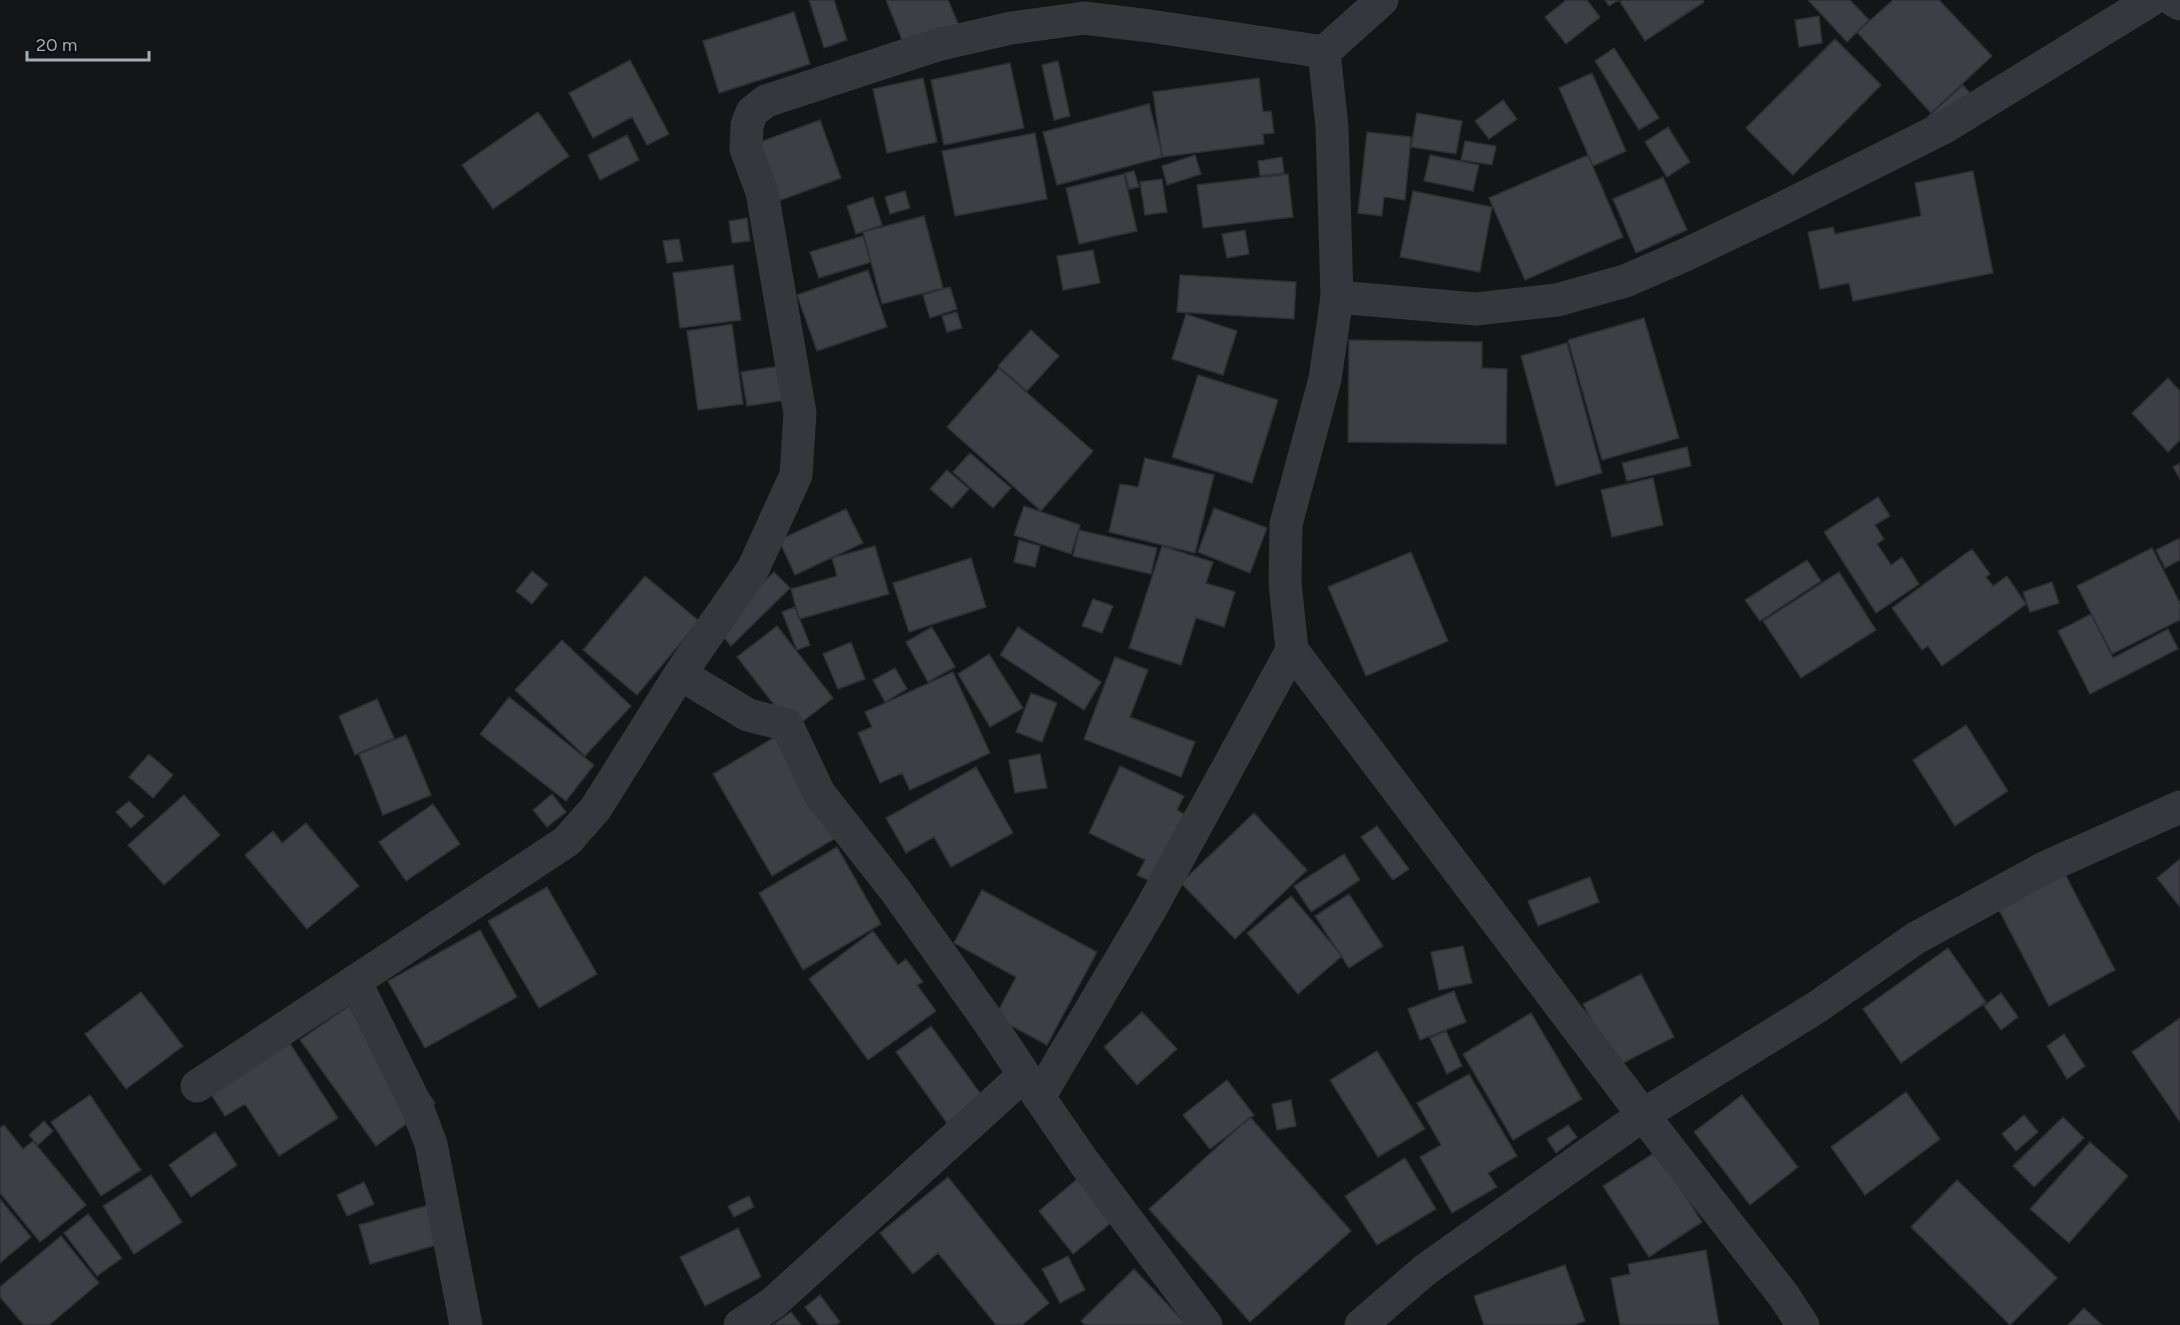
<svg xmlns="http://www.w3.org/2000/svg" width="2180" height="1325" font-family="Figtree,sans-serif">
<rect width="100%" height="100%" fill="#141517"/>
<!-- building -->
<path fill="#3e3f44" stroke="#2e2e33" stroke-width="1.5" d="M 809,0 L 834,0 L 847,40 L 824,48 Z
M 886,0 L 948,0 L 960,28 L 906,50 Z
M 1566,0 L 1587,0 L 1600,17 L 1566,44 L 1545,17 Z
M 1605,0 L 1619,0 L 1609,6 Z
M 1623,0 L 1703,0 L 1704,2 L 1645,41 L 1620,2 Z
M 1808,0 L 1850,0 L 1869,20 L 1847,42 Z
M 1893,0 L 1939,0 L 1992,56 L 1931,113 L 1857,32 Z
M 794,12 L 810,64 L 719,93 L 703,41 Z
M 1819,16 L 1822,43 L 1799,47 L 1795,20 Z
M 1835,39 L 1881,85 L 1793,175 L 1746,128 Z
M 1614,48 L 1659,118 L 1639,130 L 1595,61 Z
M 630,60 L 669,134 L 647,145 L 632,117 L 593,138 L 569,93 Z
M 1058,61 L 1070,116 L 1054,120 L 1042,65 Z
M 1010,63 L 1024,128 L 944,145 L 931,80 Z
M 1592,73 L 1626,151 L 1593,166 L 1559,88 Z
M 923,78 L 937,142 L 887,153 L 873,89 Z
M 1259,78 L 1263,112 L 1271,111 L 1274,133 L 1263,134 L 1264,144 L 1162,157 L 1153,92 Z
M 1963,85 L 1975,99 L 1921,123 Z
M 1503,100 L 1517,119 L 1489,139 L 1475,121 Z
M 1149,104 L 1163,157 L 1057,185 L 1043,132 Z
M 538,112 L 569,156 L 493,209 L 462,165 Z
M 1417,113 L 1462,121 L 1456,154 L 1411,147 Z
M 820,120 L 841,178 L 770,204 L 749,146 Z
M 1668,127 L 1690,162 L 1667,177 L 1645,142 Z
M 1367,132 L 1411,137 L 1405,200 L 1384,197 L 1382,216 L 1358,213 Z
M 1035,133 L 1047,199 L 955,216 L 942,151 Z
M 627,135 L 639,160 L 600,180 L 588,155 Z
M 1465,141 L 1496,146 L 1492,165 L 1461,160 Z
M 1195,155 L 1201,174 L 1167,185 L 1162,166 Z
M 1430,155 L 1479,165 L 1473,191 L 1424,181 Z
M 1588,155 L 1623,237 L 1525,280 L 1489,198 Z
M 1282,157 L 1284,173 L 1260,176 L 1258,161 Z
M 1134,171 L 1139,187 L 1129,189 L 1125,173 Z
M 1973,171 L 1993,273 L 1853,301 L 1849,283 L 1820,289 L 1808,232 L 1833,227 L 1835,234 L 1921,216 L 1915,183 Z
M 1124,174 L 1137,231 L 1079,244 L 1066,188 Z
M 1288,174 L 1293,217 L 1203,228 L 1197,185 Z
M 1663,177 L 1687,230 L 1636,253 L 1613,199 Z
M 1162,179 L 1167,212 L 1145,215 L 1140,182 Z
M 905,191 L 910,208 L 890,214 L 885,197 Z
M 1413,191 L 1492,207 L 1480,272 L 1400,257 Z
M 873,197 L 882,225 L 856,234 L 847,206 Z
M 924,216 L 943,288 L 882,304 L 863,232 Z
M 747,218 L 750,241 L 732,243 L 729,221 Z
M 1245,230 L 1249,254 L 1227,258 L 1222,234 Z
M 863,236 L 871,262 L 819,278 L 810,252 Z
M 679,239 L 683,261 L 667,263 L 663,241 Z
M 1093,250 L 1100,283 L 1063,290 L 1057,256 Z
M 733,265 L 741,320 L 680,328 L 673,273 Z
M 868,270 L 887,327 L 817,351 L 797,295 Z
M 1180,275 L 1296,282 L 1294,319 L 1177,312 Z
M 950,287 L 957,309 L 930,318 L 923,295 Z
M 957,312 L 962,328 L 947,332 L 942,316 Z
M 1186,314 L 1237,331 L 1223,375 L 1172,359 Z
M 1644,318 L 1679,438 L 1602,460 L 1568,340 Z
M 732,324 L 743,404 L 698,410 L 687,331 Z
M 1031,330 L 1059,356 L 1027,391 L 998,366 Z
M 1349,340 L 1482,342 L 1482,368 L 1507,369 L 1506,444 L 1348,442 Z
M 1567,343 L 1602,473 L 1556,486 L 1521,356 Z
M 781,366 L 786,400 L 747,406 L 741,372 Z
M 999,368 L 1093,451 L 1041,511 L 947,427 Z
M 1198,375 L 1278,400 L 1252,483 L 1172,457 Z
M 2168,378 L 2180,391 L 2180,440 L 2168,452 L 2132,413 Z
M 1687,447 L 1691,466 L 1627,481 L 1622,463 Z
M 970,453 L 1011,488 L 993,508 L 953,472 Z
M 1145,458 L 1214,475 L 1195,553 L 1109,532 L 1120,484 L 1138,487 Z
M 2180,463 L 2180,479 L 2173,467 Z
M 947,470 L 969,489 L 952,508 L 930,489 Z
M 1653,478 L 1663,525 L 1612,537 L 1601,490 Z
M 1878,497 L 1890,516 L 1875,525 L 1884,539 L 1877,544 L 1891,565 L 1902,557 L 1919,584 L 1876,613 L 1824,532 Z
M 1024,506 L 1080,525 L 1071,554 L 1014,535 Z
M 1214,508 L 1267,528 L 1250,573 L 1198,552 Z
M 846,509 L 863,543 L 795,575 L 779,540 Z
M 1079,530 L 1157,548 L 1151,574 L 1073,556 Z
M 2180,538 L 2180,560 L 2165,568 L 2156,550 Z
M 1019,540 L 1040,546 L 1035,567 L 1014,562 Z
M 875,546 L 889,594 L 799,619 L 791,589 L 837,576 L 832,558 Z
M 1162,546 L 1213,562 L 1206,583 L 1235,592 L 1224,627 L 1196,618 L 1181,665 L 1129,648 Z
M 2152,548 L 2180,603 L 2180,620 L 2112,654 L 2077,586 Z
M 1972,549 L 1990,574 L 1986,577 L 1993,586 L 2007,576 L 2026,604 L 1942,666 L 1928,646 L 1922,650 L 1892,608 Z
M 1411,552 L 1448,641 L 1366,676 L 1328,587 Z
M 971,558 L 986,607 L 909,632 L 893,583 Z
M 1807,560 L 1821,581 L 1760,621 L 1745,600 Z
M 532,571 L 548,584 L 532,604 L 516,591 Z
M 774,572 L 790,588 L 731,646 L 716,629 Z
M 1839,572 L 1876,630 L 1801,678 L 1763,621 Z
M 645,576 L 699,621 L 637,695 L 583,650 Z
M 2052,582 L 2059,603 L 2030,612 L 2023,592 Z
M 1093,599 L 1113,606 L 1102,633 L 1082,626 Z
M 795,607 L 810,645 L 797,650 L 782,612 Z
M 2091,614 L 2113,658 L 2168,629 L 2178,649 L 2090,694 L 2058,631 Z
M 777,626 L 833,698 L 793,729 L 737,657 Z
M 932,627 L 955,667 L 928,682 L 906,642 Z
M 1018,627 L 1101,682 L 1084,710 L 1000,655 Z
M 562,640 L 631,706 L 585,756 L 515,690 Z
M 851,642 L 865,679 L 838,689 L 823,654 Z
M 989,654 L 1023,708 L 990,727 L 958,674 Z
M 1115,657 L 1148,670 L 1130,717 L 1195,742 L 1181,777 L 1084,739 Z
M 895,668 L 907,689 L 885,702 L 873,680 Z
M 953,672 L 990,753 L 910,790 L 902,773 L 880,783 L 858,733 L 872,727 L 865,712 Z
M 1031,693 L 1057,703 L 1042,742 L 1016,732 Z
M 509,697 L 594,765 L 566,801 L 480,734 Z
M 377,699 L 394,738 L 355,755 L 339,716 Z
M 1966,725 L 2008,791 L 1955,826 L 1913,760 Z
M 780,734 L 839,836 L 772,876 L 713,774 Z
M 406,735 L 431,795 L 383,815 L 359,754 Z
M 149,754 L 173,775 L 153,798 L 129,777 Z
M 1040,754 L 1047,788 L 1015,793 L 1009,760 Z
M 1120,766 L 1184,796 L 1177,810 L 1192,818 L 1161,886 L 1137,875 L 1145,860 L 1089,833 Z
M 976,767 L 1013,833 L 951,867 L 934,837 L 906,853 L 886,818 Z
M 552,794 L 566,812 L 547,827 L 533,810 Z
M 184,795 L 220,835 L 164,885 L 128,845 Z
M 129,801 L 144,816 L 131,828 L 116,812 Z
M 433,804 L 460,844 L 406,881 L 379,842 Z
M 1254,813 L 1307,870 L 1235,939 L 1181,883 Z
M 306,823 L 359,886 L 307,929 L 245,855 L 273,831 L 282,843 Z
M 1377,826 L 1409,869 L 1393,880 L 1361,837 Z
M 837,847 L 881,924 L 803,970 L 759,893 Z
M 1344,854 L 1360,880 L 1311,912 L 1294,886 Z
M 2180,859 L 2180,907 L 2157,878 Z
M 2065,874 L 2115,970 L 2049,1006 L 1999,910 Z
M 1590,877 L 1599,902 L 1538,926 L 1528,901 Z
M 547,887 L 597,974 L 539,1008 L 488,921 Z
M 982,890 L 1097,952 L 1047,1045 L 995,1017 L 1016,977 L 954,943 Z
M 1349,894 L 1383,946 L 1349,968 L 1315,916 Z
M 1291,896 L 1342,956 L 1298,994 L 1247,933 Z
M 480,930 L 517,997 L 425,1048 L 388,981 Z
M 873,931 L 898,965 L 906,959 L 923,982 L 917,985 L 936,1011 L 868,1060 L 809,979 Z
M 1463,946 L 1472,983 L 1439,990 L 1431,952 Z
M 1948,948 L 1986,1002 L 1901,1063 L 1863,1009 Z
M 1641,974 L 1674,1037 L 1615,1067 L 1583,1004 Z
M 1454,991 L 1466,1022 L 1420,1040 L 1408,1009 Z
M 141,992 L 183,1046 L 126,1089 L 85,1034 Z
M 2001,993 L 2018,1017 L 2001,1030 L 1984,1006 Z
M 360,998 L 435,1103 L 376,1146 L 300,1040 Z
M 1142,1012 L 1177,1049 L 1137,1085 L 1104,1047 Z
M 1531,1013 L 1582,1099 L 1513,1140 L 1463,1054 Z
M 2180,1018 L 2180,1122 L 2132,1052 Z
M 931,1026 L 988,1104 L 952,1130 L 896,1052 Z
M 1446,1031 L 1462,1066 L 1447,1074 L 1430,1038 Z
M 2064,1034 L 2085,1066 L 2067,1079 L 2047,1046 Z
M 289,1042 L 338,1118 L 279,1156 L 245,1104 L 225,1116 L 210,1093 Z
M 1377,1051 L 1425,1129 L 1378,1157 L 1330,1080 Z
M 1469,1074 L 1517,1156 L 1488,1173 L 1497,1187 L 1452,1213 L 1420,1157 L 1441,1145 L 1417,1103 Z
M 1227,1080 L 1254,1115 L 1210,1149 L 1183,1115 Z
M 1906,1092 L 1940,1139 L 1865,1195 L 1831,1147 Z
M 90,1095 L 141,1170 L 101,1196 L 51,1122 Z
M 1742,1095 L 1798,1167 L 1750,1205 L 1694,1132 Z
M 1291,1100 L 1296,1126 L 1277,1130 L 1272,1104 Z
M 2024,1115 L 2038,1132 L 2016,1151 L 2002,1134 Z
M 1250,1117 L 1351,1231 L 1250,1322 L 1149,1209 Z
M 2063,1117 L 2084,1138 L 2034,1187 L 2013,1166 Z
M 44,1121 L 53,1131 L 38,1145 L 29,1135 Z
M 4,1125 L 23,1149 L 33,1141 L 86,1205 L 40,1242 L 0,1193 L 0,1128 Z
M 1568,1125 L 1577,1137 L 1556,1153 L 1547,1139 Z
M 215,1132 L 237,1165 L 191,1197 L 169,1165 Z
M 2090,1142 L 2128,1176 L 2069,1243 L 2030,1209 Z
M 1657,1151 L 1702,1222 L 1649,1257 L 1603,1186 Z
M 1405,1158 L 1436,1209 L 1377,1245 L 1345,1196 Z
M 151,1175 L 182,1222 L 134,1254 L 103,1206 Z
M 1082,1175 L 1117,1218 L 1073,1254 L 1039,1211 Z
M 948,1177 L 1049,1303 L 1022,1325 L 996,1325 L 938,1253 L 913,1274 L 880,1233 Z
M 1957,1180 L 2057,1278 L 2010,1325 L 1911,1227 Z
M 364,1182 L 374,1204 L 347,1216 L 337,1195 Z
M 749,1196 L 754,1207 L 734,1217 L 728,1206 Z
M 0,1199 L 31,1237 L 0,1263 Z
M 436,1203 L 447,1242 L 370,1264 L 359,1225 Z
M 88,1214 L 122,1258 L 97,1276 L 64,1233 Z
M 738,1228 L 761,1277 L 705,1306 L 680,1257 Z
M 61,1236 L 99,1283 L 49,1325 L 24,1325 L 0,1297 L 0,1287 Z
M 1706,1250 L 1719,1325 L 1620,1325 L 1611,1278 L 1630,1274 L 1628,1264 Z
M 1068,1256 L 1085,1290 L 1060,1303 L 1042,1269 Z
M 1565,1265 L 1585,1321 L 1574,1325 L 1484,1325 L 1474,1296 Z
M 1134,1269 L 1187,1325 L 1085,1325 L 1081,1321 Z
M 820,1295 L 840,1322 L 836,1325 L 819,1325 L 805,1307 Z
M 2084,1308 L 2102,1325 L 2068,1325 Z
M 791,1312 L 801,1325 L 773,1325 Z"/>
<g fill="none" stroke-linecap="round" stroke-linejoin="round">
<!-- minor -->
<path stroke="#35373c" stroke-width="33" d="M 2173,0 L 2180,4
M 1337,297 L 1476,309 L 1557,300 L 1625,281 L 1685,255 L 1775,212 L 1945,127 L 2151,0
M 1292,650 L 1285,583 L 1286,524 L 1325,379 L 1337,297 L 1332,127 L 1324,52 L 1382,0
M 355,981 L 417,1107 L 431,1144 L 466,1325
M 197,1086 L 567,841 L 596,808 L 680,674
M 1039,1097 L 991,1025 L 895,890 L 819,793 L 787,725 L 748,715 L 680,674 L 753,569 L 796,475 L 800,413 L 762,192 L 746,149 L 747,125 L 752,112 L 766,101 L 937,45 L 1011,28 L 1084,18 L 1150,26 L 1324,52
M 740,1325 L 773,1303 L 1024,1075
M 1206,1325 L 1083,1161 L 1039,1097 L 1150,910 L 1292,650 L 1643,1115 L 1784,1296 L 1803,1325
M 1361,1325 L 1425,1270 L 1643,1115 L 1817,1007 L 1916,938 L 2046,867 L 2180,807"/>
</g>
<!-- scale -->
<path d="M27 51v9h122v-9" fill="none" stroke="#a5acb8" stroke-width="3"/>
<text x="36" y="51" font-size="18" fill="#a5acb8" stroke="#0f1012" stroke-width="4.5" paint-order="stroke">20 m</text>
</svg>
